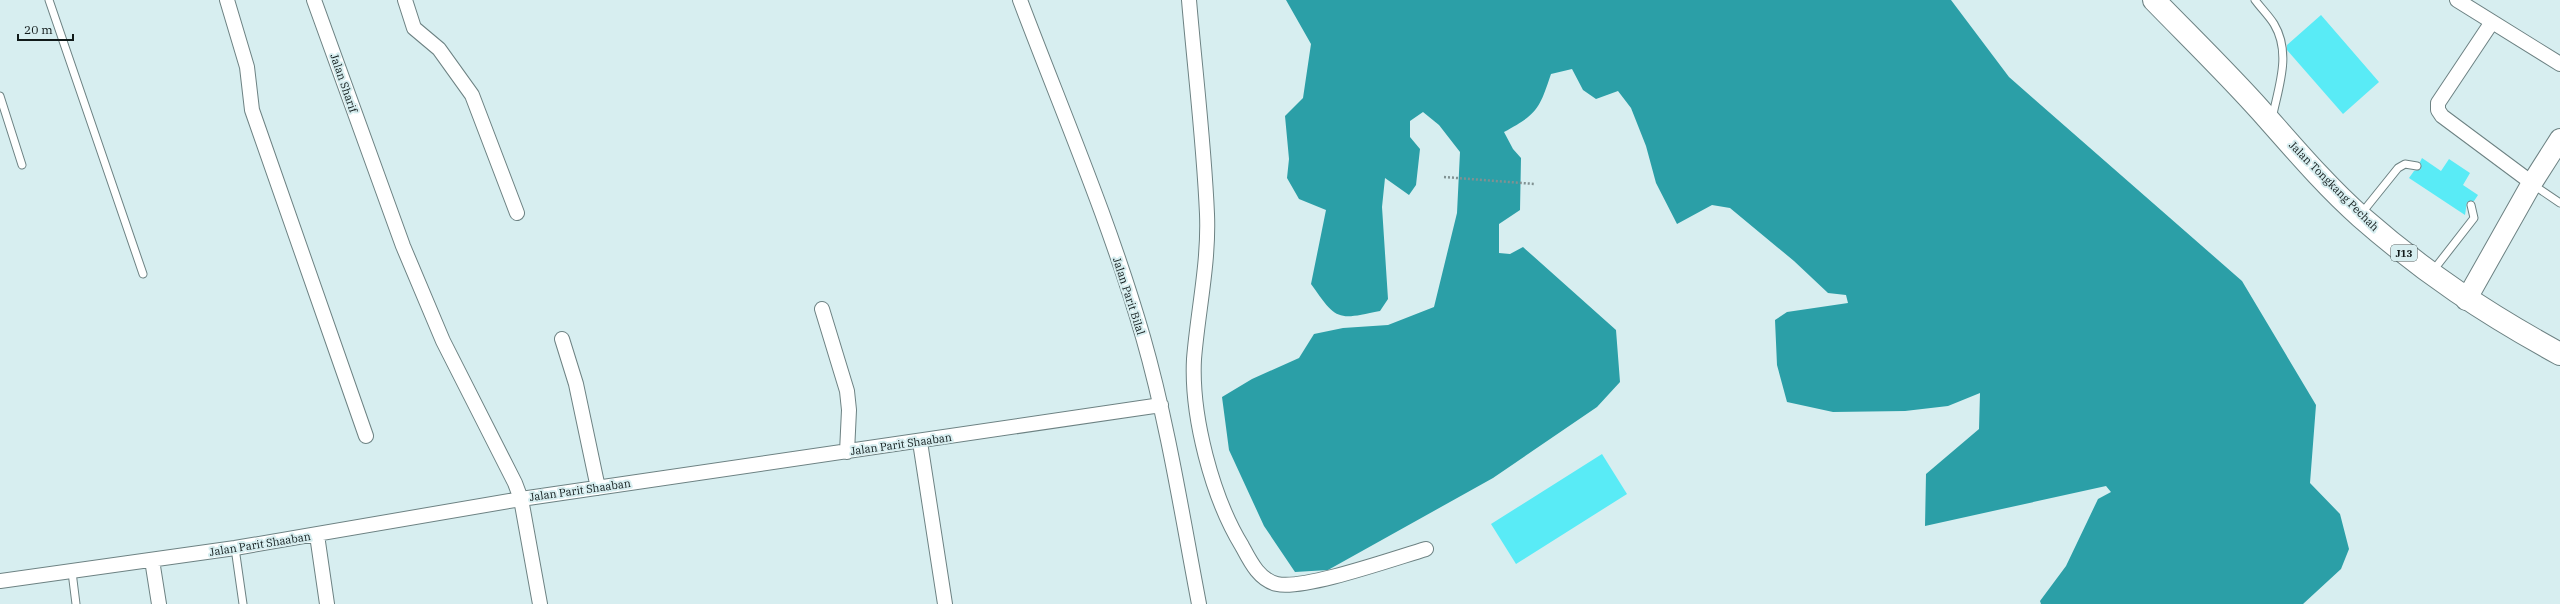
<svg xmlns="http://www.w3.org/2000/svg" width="2560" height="604" font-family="'IBM Plex Serif',serif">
<rect width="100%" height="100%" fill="#d7eef0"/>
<!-- water -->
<path fill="#2b9fa7" d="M 1286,0 L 1951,0 L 2009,77 L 2242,281 L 2316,405 L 2310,483 L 2340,514 L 2349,549 L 2341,569 L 2303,604 L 2041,604 L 2040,601 L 2066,566 L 2098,499 L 2111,492 L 2106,486 L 1925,526 L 1926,474 L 1979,429 L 1980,393 L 1948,406 L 1905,411 L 1833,412 L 1787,402 L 1777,365 L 1775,320 L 1787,312 L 1848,303 L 1846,295 L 1828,293 L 1794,261 L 1730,208 L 1712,205 L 1677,224 L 1656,183 L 1646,146 L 1631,108 L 1618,91 L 1596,99 L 1583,90 L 1572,69 L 1551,74 C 1539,110 1537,114 1504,132 L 1513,149 L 1521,158 L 1520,210 L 1499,224 L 1499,253 L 1510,254 L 1523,247 L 1616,330 L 1620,382 L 1597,407 L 1493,478 L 1328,570 L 1295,572 L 1264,526 L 1229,450 L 1222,397 L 1252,379 L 1299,358 L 1314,334 L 1343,328 L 1388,325 L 1434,307 L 1457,213 L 1460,152 L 1439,125 L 1423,112 L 1410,121 L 1410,137 L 1420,149 L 1416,185 L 1409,195 L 1385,178 L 1382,207 L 1388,299 L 1380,311 C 1337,320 1337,321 1311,284 L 1326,210 L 1299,199 L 1287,178 L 1289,159 L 1285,116 L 1303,98 L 1311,44 Z"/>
<!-- building -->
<path fill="#59ebf6" d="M 2321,15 L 2379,82 L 2343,114 L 2287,50 L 2287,45 Z
M 2422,158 L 2441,171 L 2449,159 L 2470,173 L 2463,185 L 2478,195 L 2474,201 L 2467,202 L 2465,215 L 2409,178 L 2414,171 L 2421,169 L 2420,162 Z
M 1602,454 L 1627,494 L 1516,564 L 1491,524 Z"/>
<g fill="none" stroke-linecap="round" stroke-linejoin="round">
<defs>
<path id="lane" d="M 49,0 L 143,274
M 2255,0 C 2261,8 2269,16 2274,24 C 2292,54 2278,88 2272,119
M 0,96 L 22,165
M 2532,184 L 2560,203
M 2361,214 L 2398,168 L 2405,164 L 2417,166
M 2432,272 L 2474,218 L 2471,205
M 235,548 L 243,604
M 72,572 L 76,604"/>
<path id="street" d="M 227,0 L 247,67 L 252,110 L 366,436
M 314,0 L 403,246 L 443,341 L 515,483 L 521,499 L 540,604
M 405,0 L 414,28 L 439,49 L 472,95 L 517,213
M 1020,0 C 1062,111 1110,222 1143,337 C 1168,424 1182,515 1199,604
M 1189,0 C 1195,71 1204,143 1207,214 C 1209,263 1198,310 1194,359 C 1191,416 1212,497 1242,546 C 1250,561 1259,580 1277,584 C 1305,590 1395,558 1426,549
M 2457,0 L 2560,64
M 2492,22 L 2438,103 L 2438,110 L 2442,116 L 2532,183
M 822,309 L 847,391 L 849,410 L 847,452
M 562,339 L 576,384 L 598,488
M 920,442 L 945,604
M 317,535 L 327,604
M 152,560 L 159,604
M 0,581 L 235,548 L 521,499 L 1161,405"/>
<path id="secondary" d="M 2466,300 L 2532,183 L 2560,139"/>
<path id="primary" d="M 2154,0 C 2190,37 2227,73 2261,111 C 2293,147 2325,185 2361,217 C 2425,273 2485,313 2560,354"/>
</defs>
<!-- lane casing -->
<use href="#lane" stroke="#6d8283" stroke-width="9"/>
<!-- street casing -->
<use href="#street" stroke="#6d8283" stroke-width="16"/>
<!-- secondary casing -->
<use href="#secondary" stroke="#6d8283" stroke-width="22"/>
<!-- primary casing -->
<use href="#primary" stroke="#6d8283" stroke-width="24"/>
<!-- path -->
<path stroke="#809192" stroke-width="2.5" stroke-dasharray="2 2" stroke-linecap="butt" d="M 1444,177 L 1535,184"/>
<!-- lane -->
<use href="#lane" stroke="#fff" stroke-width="7"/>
<!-- street -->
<use href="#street" stroke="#fff" stroke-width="14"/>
<!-- secondary -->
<use href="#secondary" stroke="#fff" stroke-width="20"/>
<!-- primary -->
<use href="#primary" stroke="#fff" stroke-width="22"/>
</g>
<g text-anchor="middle" stroke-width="4" stroke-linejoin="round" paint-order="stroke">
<!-- shield labels -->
<rect fill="#d7eef0" stroke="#4c5a5a" stroke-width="1" x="2391" y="245" width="26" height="16" rx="3"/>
<g font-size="10" font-weight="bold" fill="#111a1a">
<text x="2404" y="257">J13</text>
</g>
<!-- street labels -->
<g font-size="11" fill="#111a1a" stroke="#d7eef0">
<text transform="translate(344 83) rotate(71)" y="4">Jalan Sharif</text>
<text transform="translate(2334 186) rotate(45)" y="4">Jalan Tongkang Pechah</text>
<text transform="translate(1129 296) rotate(72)" y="4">Jalan Parit Bilal</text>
<text transform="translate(901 444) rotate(-8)" y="4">Jalan Parit Shaaban</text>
<text transform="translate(580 490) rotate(-8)" y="4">Jalan Parit Shaaban</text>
<text transform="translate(260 544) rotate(-9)" y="4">Jalan Parit Shaaban</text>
</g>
</g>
<!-- scale -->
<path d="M18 34v6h55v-6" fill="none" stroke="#111a1a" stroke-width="2"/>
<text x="24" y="34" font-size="12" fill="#111a1a" stroke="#d7eef0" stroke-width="3" paint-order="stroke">20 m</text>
</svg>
